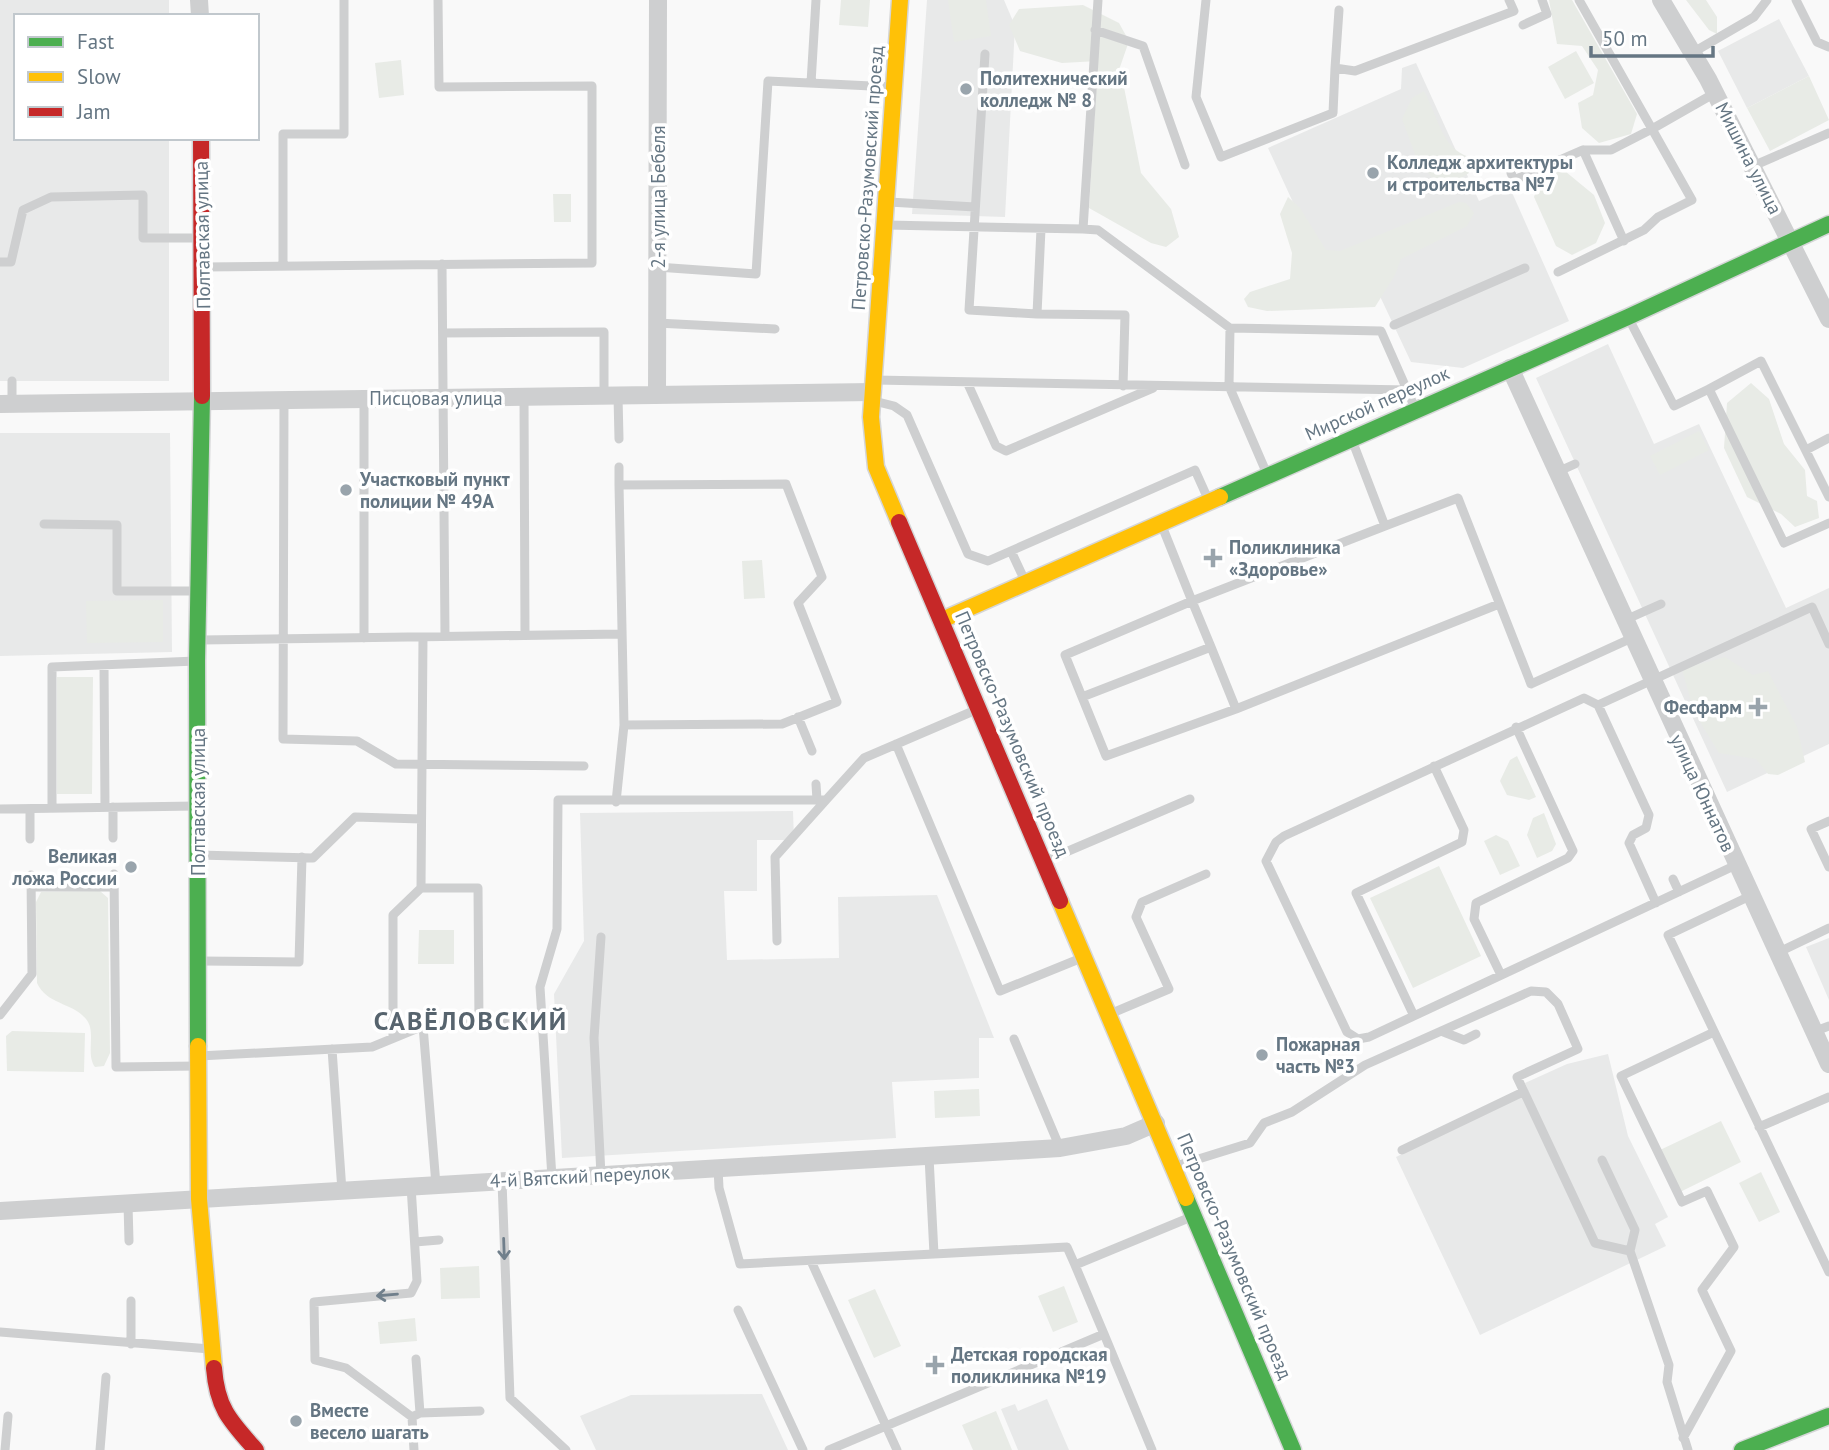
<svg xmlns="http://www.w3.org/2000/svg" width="1829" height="1450" font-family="'PT Sans',sans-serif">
<rect width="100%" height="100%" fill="#f9f9f9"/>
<!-- built -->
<path fill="#e8e9e9" d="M 0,0 L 169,0 L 169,16 L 16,16 L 16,138 L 169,138 L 169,381 L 0,381 Z
M 927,0 L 1004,0 L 1015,26 L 1005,217 L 912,214 Z
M 1779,19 L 1809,76 L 1747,108 L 1718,51 Z
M 1416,63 L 1479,201 L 1510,188 L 1569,321 L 1463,368 L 1411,362 L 1361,256 L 1320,273 L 1297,211 L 1268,148 L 1401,89 L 1402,68 Z
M 1608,344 L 1654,444 L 1699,424 L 1786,608 L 1829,588 L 1829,744 L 1727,792 L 1536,378 Z
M 0,433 L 170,433 L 172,652 L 0,656 Z
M 793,811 L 794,840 L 757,840 L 757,891 L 724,891 L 727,960 L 839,958 L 838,897 L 937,895 L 994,1038 L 979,1038 L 979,1078 L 892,1082 L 896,1138 L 562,1158 L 554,994 L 584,941 L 580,813 Z
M 1829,938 L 1829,1000 L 1806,947 Z
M 1608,1054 L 1628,1136 L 1668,1217 L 1655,1224 L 1666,1246 L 1480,1335 L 1396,1157 L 1529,1093 L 1525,1083 L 1567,1064 Z
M 762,1394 L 788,1450 L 596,1450 L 580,1416 L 631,1395 Z
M 1047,1399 L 1069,1450 L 1018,1450 L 1001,1409 L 1015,1404 L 1018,1411 Z"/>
<!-- green -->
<path fill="#e8ebe6" d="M 841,0 L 870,0 L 868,27 L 839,25 Z
M 948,0 L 986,0 L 991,36 L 954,42 Z
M 1549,0 L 1572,0 L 1637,114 L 1631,134 L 1599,143 L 1582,128 L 1578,103 L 1593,95 L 1598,70 L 1582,46 L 1557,44 Z
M 1686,0 L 1706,0 L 1717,17 L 1717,34 L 1709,30 Z
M 1083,5 L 1119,23 L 1129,41 L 1120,67 L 1141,173 L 1171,209 L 1179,237 L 1166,247 L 1151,243 L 1089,208 L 1098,61 L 1062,63 L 1020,51 L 1009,25 L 1019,9 Z
M 1576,51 L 1594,83 L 1565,99 L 1548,67 Z
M 401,60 L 404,95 L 379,98 L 375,63 Z
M 1809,76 L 1829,120 L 1770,151 L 1747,108 Z
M 1424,91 C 1438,116 1441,148 1469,157 L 1469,173 L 1451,184 L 1434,180 L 1423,167 L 1420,168 L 1402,119 L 1412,98 Z
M 1560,167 L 1594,195 L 1605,223 L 1596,243 L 1572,255 L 1556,246 L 1534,197 L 1541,175 Z
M 553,194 L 571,194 L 571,222 L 554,222 Z
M 1288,197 L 1300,208 L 1326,250 L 1340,251 L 1459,202 L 1466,203 L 1474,213 L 1467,226 L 1401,259 L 1395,275 L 1375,307 L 1267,311 L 1248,307 L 1244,299 L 1250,292 L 1290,279 L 1292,253 L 1280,214 Z
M 1751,383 L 1769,399 L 1784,444 L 1805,470 L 1807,496 L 1817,501 L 1819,518 L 1795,527 L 1781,514 L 1747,497 L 1724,448 L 1727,403 Z
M 1699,431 L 1709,450 L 1660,475 L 1650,456 Z
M 762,560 L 765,598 L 744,599 L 742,561 Z
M 163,600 L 163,642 L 87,643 L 86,601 Z
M 1725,657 L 1753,675 L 1768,671 L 1797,727 L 1805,762 L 1778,775 L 1768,774 L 1756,759 L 1719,753 L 1694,712 L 1682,669 Z
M 57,677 L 93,677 L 92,794 L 57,794 Z
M 1517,756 L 1536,797 L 1529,800 L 1507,795 L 1500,781 L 1510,760 Z
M 1544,813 L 1556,844 L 1552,851 L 1537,858 L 1527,835 L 1533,818 Z
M 1496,835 L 1508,841 L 1520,866 L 1500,875 L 1484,841 Z
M 1439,866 L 1481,956 L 1413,988 L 1370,898 Z
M 100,891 L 108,898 L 110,1053 L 104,1066 L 95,1067 C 85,1053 97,1032 86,1019 C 72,1002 47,1005 37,983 L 36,902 L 41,892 Z
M 419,930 L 454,930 L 454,964 L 418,964 Z
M 12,1031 L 85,1033 L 84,1072 L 7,1071 L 6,1036 Z
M 979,1089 L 980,1116 L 935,1118 L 934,1091 Z
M 1721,1121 L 1741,1162 L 1680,1192 L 1660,1150 Z
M 1761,1172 L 1780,1212 L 1759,1222 L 1739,1183 Z
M 479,1266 L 480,1298 L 441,1299 L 440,1268 Z
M 1064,1286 L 1078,1322 L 1053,1332 L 1038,1296 Z
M 875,1289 L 901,1346 L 874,1358 L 848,1300 Z
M 415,1318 L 417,1341 L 380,1344 L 378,1322 Z
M 996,1411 L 1012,1450 L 973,1450 L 962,1425 Z"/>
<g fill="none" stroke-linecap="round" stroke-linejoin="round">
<defs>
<path id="fast" d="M 1220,497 L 1628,317 L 1829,224
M 198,1046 L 197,661 L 202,396
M 1186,1198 L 1293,1450
M 1742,1450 L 1829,1416"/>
<path id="slow" d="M 899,522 L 876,467 L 871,417 L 900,0
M 942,620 L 1220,497
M 1060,901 L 1186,1198
M 198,1046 L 199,1199 L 214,1368"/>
<path id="jam" d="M 201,138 L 202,396
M 899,522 L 1060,901
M 214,1368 C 217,1408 230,1421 256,1450"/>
</defs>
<!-- fast casing -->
<use href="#fast" stroke="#d5d6d7" stroke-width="19"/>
<!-- slow casing -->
<use href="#slow" stroke="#d5d6d7" stroke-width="19"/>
<!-- jam casing -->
<use href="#jam" stroke="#d5d6d7" stroke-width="19"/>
<!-- lane -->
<path stroke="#cecfd0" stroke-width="9" d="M 1206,0 L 1196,97 L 1221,157 L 1333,113 L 1335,68
M 1579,0 L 1652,129 L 1715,93
M 1796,0 L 1817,42 L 1829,47
M 1339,10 L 1335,68 L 1355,71 L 1514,11 L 1509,0
M 1523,25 L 1547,14 L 1542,0
M 1095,30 L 1143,46 L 1185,165
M 1692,53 L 1754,17 L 1767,0
M 985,54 L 969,310 L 1037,314 L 1041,229
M 811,83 L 816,0
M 1583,150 L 1624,241
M 1753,166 L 1829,133
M 1511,173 L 1514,180 L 1583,150 L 1611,150 L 1652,129 L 1692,200 L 1658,217 L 1644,230 L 1558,272
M 889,202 L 975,207
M 886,225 L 1083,229 L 1098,0
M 1083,229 L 1098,230 L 1230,328 L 1381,331 L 1415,408
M 0,262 L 11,262 L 23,210 L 51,197 L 143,195 L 143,238 L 200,238
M 442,264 L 445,636
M 283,266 L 283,134 L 344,134 L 344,0
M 203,267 L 592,263 L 592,86 L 439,87 L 438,0
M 657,267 L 756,274 L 768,81 L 892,87
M 1037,314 L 1125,315 L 1123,386
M 1629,319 L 1674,406 L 1709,389 L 1784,543 L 1829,523
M 657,323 L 775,329
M 1394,325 L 1525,268
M 1230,328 L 1229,386 L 1267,474
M 443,333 L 604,332 L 604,396
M 875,380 L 1408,390
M 12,381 L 12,404
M 967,382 L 996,446 L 1006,451 L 1153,388
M 1709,389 L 1761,361 L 1829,497
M 618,396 L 619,439
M 524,397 L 525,635
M 364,398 L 364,638
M 284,399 L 283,739 L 357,741 L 396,764 L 584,766
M 874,401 L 894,406 L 907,415 L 968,554 L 988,561 L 1195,470 L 1208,499
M 1352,440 L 1385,526 L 1458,498 L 1531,684 L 1632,638
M 1806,450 L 1829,438
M 1557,472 L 1575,464
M 619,485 L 786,484 L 822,577 L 798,603 L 837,702 L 782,724 L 624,725 L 619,485 L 619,467
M 44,524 L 117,525 L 117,591 L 197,591
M 1162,526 L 1192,601 L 1065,655 L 1106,756 L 1236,709 L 1499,604
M 1011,551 L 1025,581
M 1625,620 L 1661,604
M 201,640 L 622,634
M 1211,647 L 1236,709
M 104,665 L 105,807
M 1082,697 L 1211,647 L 1192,601 L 1385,526
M 1598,705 L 1812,607 L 1829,644
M 798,717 L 812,751
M 896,744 L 1000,991 L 1084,957
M 816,784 L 817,800
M 616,802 L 624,725
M 113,807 L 113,838
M 52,808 L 52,667 L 196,661
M 0,809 L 196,806
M 30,809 L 30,839
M 1829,821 L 1811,829 L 1829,867
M 198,855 L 313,858 L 355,817 L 421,819
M 1045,861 L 1190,799
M 114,874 L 116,1067 L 198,1066
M 1673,879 L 1679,892
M 31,887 L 114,887
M 421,888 L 478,888 L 479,1023
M 1750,896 L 1668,935 L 1829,1272
M 1656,903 L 1629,843 L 1633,835 L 1646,828 L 1649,815 L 1598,705 L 1584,698 L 1284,836 L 1276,842 L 1266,861 L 1347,1032 L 1358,1039 L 1369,1037 L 1736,865
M 777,941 L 775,857 L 826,800
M 1777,953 L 1829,928
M 200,961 L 299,962 L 302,857
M 1501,975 L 1474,919 L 1476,903 L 1568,858 L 1573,851 L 1516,727
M 1110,1014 L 1169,989 L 1136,917 L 1142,902 L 1206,874
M 0,1015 L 32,974 L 31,875
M 1414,1016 L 1356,893 L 1462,842 L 1464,830 L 1434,766
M 423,1026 L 436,1185
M 1441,1031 L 1464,1040 L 1476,1034
M 1813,1032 L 1829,1026
M 393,1038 L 393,915 L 421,888 L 423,637
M 1014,1039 L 1060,1148
M 332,1049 L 342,1191
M 199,1056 L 372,1047 L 423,1026 L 543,1020
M 1759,1127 L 1829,1097
M 1402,1150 L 1523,1092
M 1602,1160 L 1635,1230 L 1630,1251 L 1669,1365 L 1667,1382 L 1688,1450
M 1176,1166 L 1250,1143 L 1264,1123 L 1292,1112 L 1365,1065 L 1531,991 L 1546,992 L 1558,1004 L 1578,1049 L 1517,1077 L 1595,1243 L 1630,1251
M 718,1168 L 719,1188 L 740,1264 L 934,1254 L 929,1157
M 601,1175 L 594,1038 L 601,937
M 552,1178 L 540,987 L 557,929 L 558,800 L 826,800 L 864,758 L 978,709
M 502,1181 L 510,1398 L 566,1450
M 411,1186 L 417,1281 L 411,1293 L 314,1302 L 315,1360 L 346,1368 L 412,1417 L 414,1450
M 128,1204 L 129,1241
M 415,1242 L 439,1240
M 934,1254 L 1067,1247 L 1075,1265
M 811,1261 L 897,1450
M 131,1301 L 131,1344
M 738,1310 L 803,1450
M 0,1332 L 210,1349
M 1104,1334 L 1152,1450
M 420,1413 L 480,1411
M 412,1417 L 420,1413 L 416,1359
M 1683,1438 L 1731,1351 L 1702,1290 L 1734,1247 L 1707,1191 L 1682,1202 L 1621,1076 L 1714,1032
M 5,1450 L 8,1416
M 100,1450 L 106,1377
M 829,1450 L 1104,1334 L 1075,1265 L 1191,1217"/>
<!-- street -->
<path stroke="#cecfd0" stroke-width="18" d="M 199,0 L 200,16
M 1661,0 L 1708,79 L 1829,319
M 1510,368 L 1829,1064
M 657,395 L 658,0
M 0,404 L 873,392
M 0,1211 L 1060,1148 L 1126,1136 L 1156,1123"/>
<!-- fast -->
<use href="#fast" stroke="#4caf50" stroke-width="16"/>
<!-- slow -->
<use href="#slow" stroke="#ffc107" stroke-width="16"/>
<!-- jam -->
<use href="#jam" stroke="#c62828" stroke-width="16"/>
</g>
<!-- one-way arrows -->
<defs><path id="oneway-shaft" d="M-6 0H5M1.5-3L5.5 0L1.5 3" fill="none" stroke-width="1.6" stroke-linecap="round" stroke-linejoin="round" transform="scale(1.75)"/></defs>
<g stroke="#707f8b">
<use href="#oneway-shaft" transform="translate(504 1249) rotate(88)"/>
<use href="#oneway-shaft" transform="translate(387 1295) rotate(175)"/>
</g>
<!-- markers -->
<g fill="#99a4ac" stroke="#fff" stroke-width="2.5">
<circle cx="966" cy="89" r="7"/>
<circle cx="1373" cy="173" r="7"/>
<circle cx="346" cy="490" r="7"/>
<path d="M1209.5 547.5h7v7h7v7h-7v7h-7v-7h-7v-7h7z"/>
<path d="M1754.5 696.5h7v7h7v7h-7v7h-7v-7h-7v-7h7z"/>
<circle cx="131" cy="867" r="7"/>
<circle cx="1262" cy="1055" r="7"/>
<path d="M931.5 1354.5h7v7h7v7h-7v7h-7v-7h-7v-7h7z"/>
<circle cx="296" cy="1421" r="7"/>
</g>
<g text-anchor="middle" stroke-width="7" stroke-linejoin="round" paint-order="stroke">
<!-- poi labels -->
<g font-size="19" font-weight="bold" fill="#657683" stroke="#fff" text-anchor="start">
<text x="980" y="85">Политехнический<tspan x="980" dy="22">колледж № 8</tspan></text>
<text x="1387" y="169">Колледж архитектуры<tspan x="1387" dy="22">и строительства №7</tspan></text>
<text x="360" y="486">Участковый пункт<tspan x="360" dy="22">полиции № 49А</tspan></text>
<text x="1229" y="554">Поликлиника<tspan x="1229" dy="22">«Здоровье»</tspan></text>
<text x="1742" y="714" text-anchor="end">Фесфарм</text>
<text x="117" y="863" text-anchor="end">Великая<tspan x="117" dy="22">ложа России</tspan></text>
<text x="1276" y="1051">Пожарная<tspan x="1276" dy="22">часть №3</tspan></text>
<text x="951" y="1361">Детская городская<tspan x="951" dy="22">поликлиника №19</tspan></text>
<text x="310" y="1417">Вместе<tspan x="310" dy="22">весело шагать</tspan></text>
</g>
<!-- street labels -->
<g font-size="19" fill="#657683" stroke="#fff">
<text transform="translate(1749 158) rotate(63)" y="7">Мишина улица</text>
<text transform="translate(867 178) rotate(-86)" y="7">Петровско-Разумовский проезд</text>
<text transform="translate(658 197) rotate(-90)" y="7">2-я улица Бебеля</text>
<text transform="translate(202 235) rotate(-91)" y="7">Полтавская улица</text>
<text x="436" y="405">Писцовая улица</text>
<text transform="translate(1377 403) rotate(-24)" y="7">Мирской переулок</text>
<text transform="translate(1013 734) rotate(67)" y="7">Петровско-Разумовский проезд</text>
<text transform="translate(1703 793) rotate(65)" y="7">улица Юннатов</text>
<text transform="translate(198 802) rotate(-90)" y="7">Полтавская улица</text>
<text transform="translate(580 1176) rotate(-3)" y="7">4-й Вятский переулок</text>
<text transform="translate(1235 1256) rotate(67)" y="7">Петровско-Разумовский проезд</text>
</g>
<!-- district labels -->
<g font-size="26" font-weight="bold" letter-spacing="2" fill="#57646e" stroke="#fff">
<text x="471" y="1030">САВЁЛОВСКИЙ</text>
</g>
</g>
<!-- legend -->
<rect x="14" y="14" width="245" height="126" fill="#ffffff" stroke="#c1c8cd" stroke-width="2"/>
<rect x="28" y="37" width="35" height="10" fill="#4caf50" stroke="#c1c8cd" stroke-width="2"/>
<text x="77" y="49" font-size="21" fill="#657683">Fast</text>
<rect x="28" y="72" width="35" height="10" fill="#ffc107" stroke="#c1c8cd" stroke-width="2"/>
<text x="77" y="84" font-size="21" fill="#657683">Slow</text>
<rect x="28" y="107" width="35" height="10" fill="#c62828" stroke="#c1c8cd" stroke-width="2"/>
<text x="77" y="119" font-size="21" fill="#657683">Jam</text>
<!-- scale -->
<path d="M1591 46v10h122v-10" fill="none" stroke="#657683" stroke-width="3.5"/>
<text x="1602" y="46" font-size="21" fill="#657683" stroke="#ffffff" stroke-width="5" paint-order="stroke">50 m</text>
</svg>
